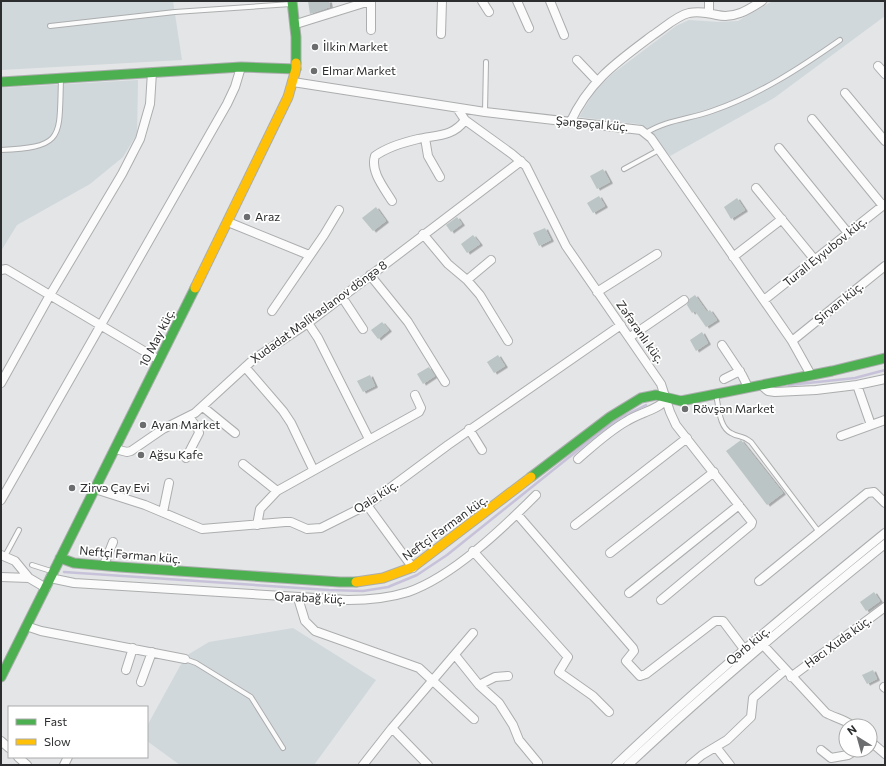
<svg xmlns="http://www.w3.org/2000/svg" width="886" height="766" font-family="Commissioner,sans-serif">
<defs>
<filter id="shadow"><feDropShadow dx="3" dy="1.5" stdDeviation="0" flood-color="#0004"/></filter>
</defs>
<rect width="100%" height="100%" fill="#e3e5e6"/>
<!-- built -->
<path fill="#d0d8db" d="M 1,1 L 173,1 L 182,60 L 1,70 Z
M 773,1 L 885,1 L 885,16 L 774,98 L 670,156 L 646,127 L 638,124 L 579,117 L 594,92 L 611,75 L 676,26 L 689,20 L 718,22 L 738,21 Z
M 138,80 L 137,134 L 123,157 L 90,184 L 17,225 L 1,251 L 1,88 Z
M 293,628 L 376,680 L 314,765 L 180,765 L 147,741 L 147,726 L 180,666 L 189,654 L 209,642 Z"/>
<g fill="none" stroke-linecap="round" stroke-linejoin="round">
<!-- stream -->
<path stroke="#c7c2d9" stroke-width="2.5" d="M 789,385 L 855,378 L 885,370
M 64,572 L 329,590 L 363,591 L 388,587 L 417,575 L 447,555 L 603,430 L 620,418 L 646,405
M 622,765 L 649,739"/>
</g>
<!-- building -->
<path fill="#bcc5c5" filter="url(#shadow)" d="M 308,1 L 329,1 L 330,7 L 310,14 Z
M 603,169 L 610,182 L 597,189 L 590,176 Z
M 599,196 L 605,206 L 593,213 L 587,203 Z
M 737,198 L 745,210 L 731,219 L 724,207 Z
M 376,207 L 386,221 L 373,231 L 362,218 Z
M 457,217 L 462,224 L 451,232 L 446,225 Z
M 545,228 L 551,240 L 539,246 L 533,233 Z
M 473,235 L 480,244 L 467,253 L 461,244 Z
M 695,295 L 707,312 L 710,310 L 717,320 L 706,327 L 695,311 L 692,313 L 687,305 L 689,299 Z
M 382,322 L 389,330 L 378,339 L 371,330 Z
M 702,332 L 708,343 L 696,351 L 690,340 Z
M 498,355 L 505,366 L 494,373 L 487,362 Z
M 429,367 L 435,376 L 423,384 L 417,374 Z
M 370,375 L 375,386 L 363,392 L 357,381 Z
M 741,440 L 783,493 L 767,505 L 726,451 Z
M 874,592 L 880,601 L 866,611 L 860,602 Z
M 873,670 L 877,679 L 867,684 L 862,675 Z"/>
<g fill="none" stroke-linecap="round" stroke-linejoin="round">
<defs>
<path id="lane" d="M 50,26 L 175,12 L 291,4
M 485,112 L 486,62
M 646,133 C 666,120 690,119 712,111 C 759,95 800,68 840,40
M 1,150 C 65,147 59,138 61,79
M 624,169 L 659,150
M 716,395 C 719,407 719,427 731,433 C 739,438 741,434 751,442 L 819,532
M 5,556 L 19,530
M 32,565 L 51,571
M 185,659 L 196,663 L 251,697 L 283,748"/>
<path id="street" d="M 371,1 L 371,30
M 482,1 L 489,12
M 517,1 L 529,28
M 550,1 L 564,35
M 709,1 L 709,13
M 296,24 L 370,1
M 441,34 L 442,1
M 577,60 L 597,81
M 878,66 L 885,74
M 293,82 L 485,112 L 641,130 L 651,138 L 792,341 L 811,375
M 845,93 L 885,141
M 457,108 L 465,120 L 512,154 L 526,166 L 566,246 L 661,384 L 670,412 L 676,425 L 752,522 L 751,525 L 661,600
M 812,119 L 883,206
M 570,123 C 589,81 617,62 653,35 C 664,28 676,16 689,13 C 699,11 708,13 717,15 C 734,19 748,10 762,1
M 425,138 L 428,156 L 440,177
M 779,148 L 848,233
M 756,188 L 815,260
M 392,201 C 384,188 370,171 375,156 C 386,148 405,142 418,139 C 436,135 453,137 465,120
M 228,222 L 309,255
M 423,234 L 448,264 L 467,280 L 480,295 L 508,341
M 733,257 L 782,219
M 1,270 L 6,269 L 159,360
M 370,275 L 408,322 L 445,382
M 467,280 L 491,260
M 597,292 L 657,254
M 342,297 L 363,329
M 764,300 L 885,204
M 272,311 L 324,235 L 339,210
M 308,323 L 318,338 L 369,439
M 630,337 L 684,300
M 792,341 L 885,266
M 722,345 L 742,375 L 748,387
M 245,367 L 283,411 L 291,423 L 313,469
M 724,379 L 740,371
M 1,383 L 50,295 L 122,174 L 140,139 L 150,104 L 152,72
M 761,385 L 768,391 L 775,392 L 816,390 L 857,385 L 885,379
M 857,385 L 871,425
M 203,407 L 235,433
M 469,429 L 482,450
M 841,436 L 885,420
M 115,449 L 127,452 L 131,451 L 163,429 L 195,413 L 254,359 L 308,323 L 521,161
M 186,458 L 199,433 L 198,429 L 189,417
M 578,459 C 593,446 609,431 627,421 C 639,413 658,410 667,399
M 243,464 L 277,491
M 95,489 L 145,505 L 202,529 L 285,522 L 291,522 L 307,529 L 321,528 L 367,505 L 448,445 L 621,325
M 1,500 L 227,104 L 235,87 L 241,67
M 367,505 L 413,568
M 163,512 L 169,483
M 517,514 L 633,648 L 634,651 L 626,661 L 640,676 L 646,674 L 715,621 L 723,621 L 744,649
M 257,525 L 260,509 L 277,491 L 419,412 L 421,408 L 415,395
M 575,525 L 687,438
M 473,551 L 568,657 L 559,672 L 593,696 L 609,712
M 610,553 L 714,472
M 1,555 L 15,561 L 29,578
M 104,565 L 113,542
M 1,577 L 29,578 L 46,588
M 50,578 L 74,583 L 348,600 C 368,600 389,598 408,592 C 452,577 503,528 536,495
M 759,581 L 867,493 L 874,492 L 885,503
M 629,593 L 739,505
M 298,598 L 305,621 L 315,631 L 419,668 L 474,719
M 26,626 L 41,631 L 185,659
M 763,645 L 826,713 C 835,718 844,719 853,726
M 455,655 L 479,685 L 499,703 L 513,725 L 519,740 L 538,763
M 126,670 L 133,648
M 791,677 L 885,607
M 141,682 L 152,652
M 479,685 L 495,677 L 508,676
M 884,687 L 885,688
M 392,728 L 428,765
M 1,741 L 9,748
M 870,741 L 885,754
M 716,747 L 730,765
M 821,750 L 831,758 L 848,755 L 856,750
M 18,757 L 27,765
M 64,765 L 68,757
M 363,765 L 392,728 L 473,633
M 616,765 C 702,683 793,608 885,533
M 628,765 C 710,688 797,615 885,544
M 690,765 L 702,755 L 727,740 L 751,717 L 753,698 L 785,670"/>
<path id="fast" d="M 292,1 L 296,37 L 296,63
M 1,82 L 241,67 L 296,69
M 531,477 L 610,417 L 641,398 L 656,395 L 681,401 L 832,371 L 885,358
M 60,558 L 74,563 L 120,567 L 340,582 L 356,582
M 1,677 L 195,288"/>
<path id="slow" d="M 195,288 L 288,97 L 296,69 L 296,63
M 356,582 L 383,578 L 413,567 L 531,477"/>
</defs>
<!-- lane casing -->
<use href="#lane" stroke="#acadae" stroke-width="6"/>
<!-- street casing -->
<use href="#street" stroke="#acadae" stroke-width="10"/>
<!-- fast casing -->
<use href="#fast" stroke="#acadae" stroke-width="11"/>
<!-- slow casing -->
<use href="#slow" stroke="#acadae" stroke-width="11"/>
<!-- lane -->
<use href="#lane" stroke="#fbfbfb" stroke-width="4"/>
<!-- street -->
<use href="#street" stroke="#fbfbfb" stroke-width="8"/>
<!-- fast -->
<use href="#fast" stroke="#4caf50" stroke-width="9"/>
<!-- slow -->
<use href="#slow" stroke="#ffc107" stroke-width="9"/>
</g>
<!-- markers -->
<g fill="#6c6d6e" stroke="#fff" stroke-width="1.5">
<circle cx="315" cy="47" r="4"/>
<circle cx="314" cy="71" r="4"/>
<circle cx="247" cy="217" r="4"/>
<circle cx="685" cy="409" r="4"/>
<circle cx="143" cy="425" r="4"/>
<circle cx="141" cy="455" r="4"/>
<circle cx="72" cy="488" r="4"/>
</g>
<g text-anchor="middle" stroke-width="3.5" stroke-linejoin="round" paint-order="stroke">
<!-- poi labels -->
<g font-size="12" fill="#2c2d2e" stroke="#fff" text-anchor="start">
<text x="323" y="51">İlkin Market</text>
<text x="322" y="75">Elmar Market</text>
<text x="255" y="221">Araz</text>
<text x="693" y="413">Rövşən Market</text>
<text x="151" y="429">Ayan Market</text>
<text x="149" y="459">Ağsu Kafe</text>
<text x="80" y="492">Zirvə Çay Evi</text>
</g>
<!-- street labels -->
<g font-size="12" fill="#2c2d2e" stroke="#fff">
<text transform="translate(592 124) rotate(5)" y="4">Şəngəçal küç.</text>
<text transform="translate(825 252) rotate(-39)" y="4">Turall Eyyubov küç.</text>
<text transform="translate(839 303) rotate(-39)" y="4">Şirvan küç.</text>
<text transform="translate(319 312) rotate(-36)" y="4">Xudadat Məlikaslanov döngə 8</text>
<text transform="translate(640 332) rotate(55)" y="4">Zəfəranlı küç.</text>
<text transform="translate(157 338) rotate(-63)" y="4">10 May küç.</text>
<text transform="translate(376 497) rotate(-33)" y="4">Qala küç.</text>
<text transform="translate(445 528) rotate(-36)" y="4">Neftçi Fərman küç.</text>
<text transform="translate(130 555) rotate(5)" y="4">Neftçi Fərman küç.</text>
<text transform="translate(310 598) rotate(3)" y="4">Qarabağ küç.</text>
<text transform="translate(838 642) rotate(-36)" y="4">Hacı Xuda küç.</text>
<text transform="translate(748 646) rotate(-40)" y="4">Qərb küç.</text>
</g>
</g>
<!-- border -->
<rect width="886" height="766" fill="none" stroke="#2c2d2e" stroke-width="4"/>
<!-- legend -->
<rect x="8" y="706" width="140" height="52" fill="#ffffff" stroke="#ababab"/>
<rect x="16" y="719" width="20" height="6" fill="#4caf50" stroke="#ababab"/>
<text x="44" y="726" font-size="12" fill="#2c2d2e">Fast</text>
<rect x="16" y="739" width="20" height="6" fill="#ffc107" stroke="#ababab"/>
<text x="44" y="746" font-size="12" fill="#2c2d2e">Slow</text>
<!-- north arrow -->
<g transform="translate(858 738) rotate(323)"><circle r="19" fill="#ffffff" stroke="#ababab"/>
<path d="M0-3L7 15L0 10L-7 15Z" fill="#6c6d6e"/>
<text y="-6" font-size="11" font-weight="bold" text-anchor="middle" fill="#2c2d2e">N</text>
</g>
</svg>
